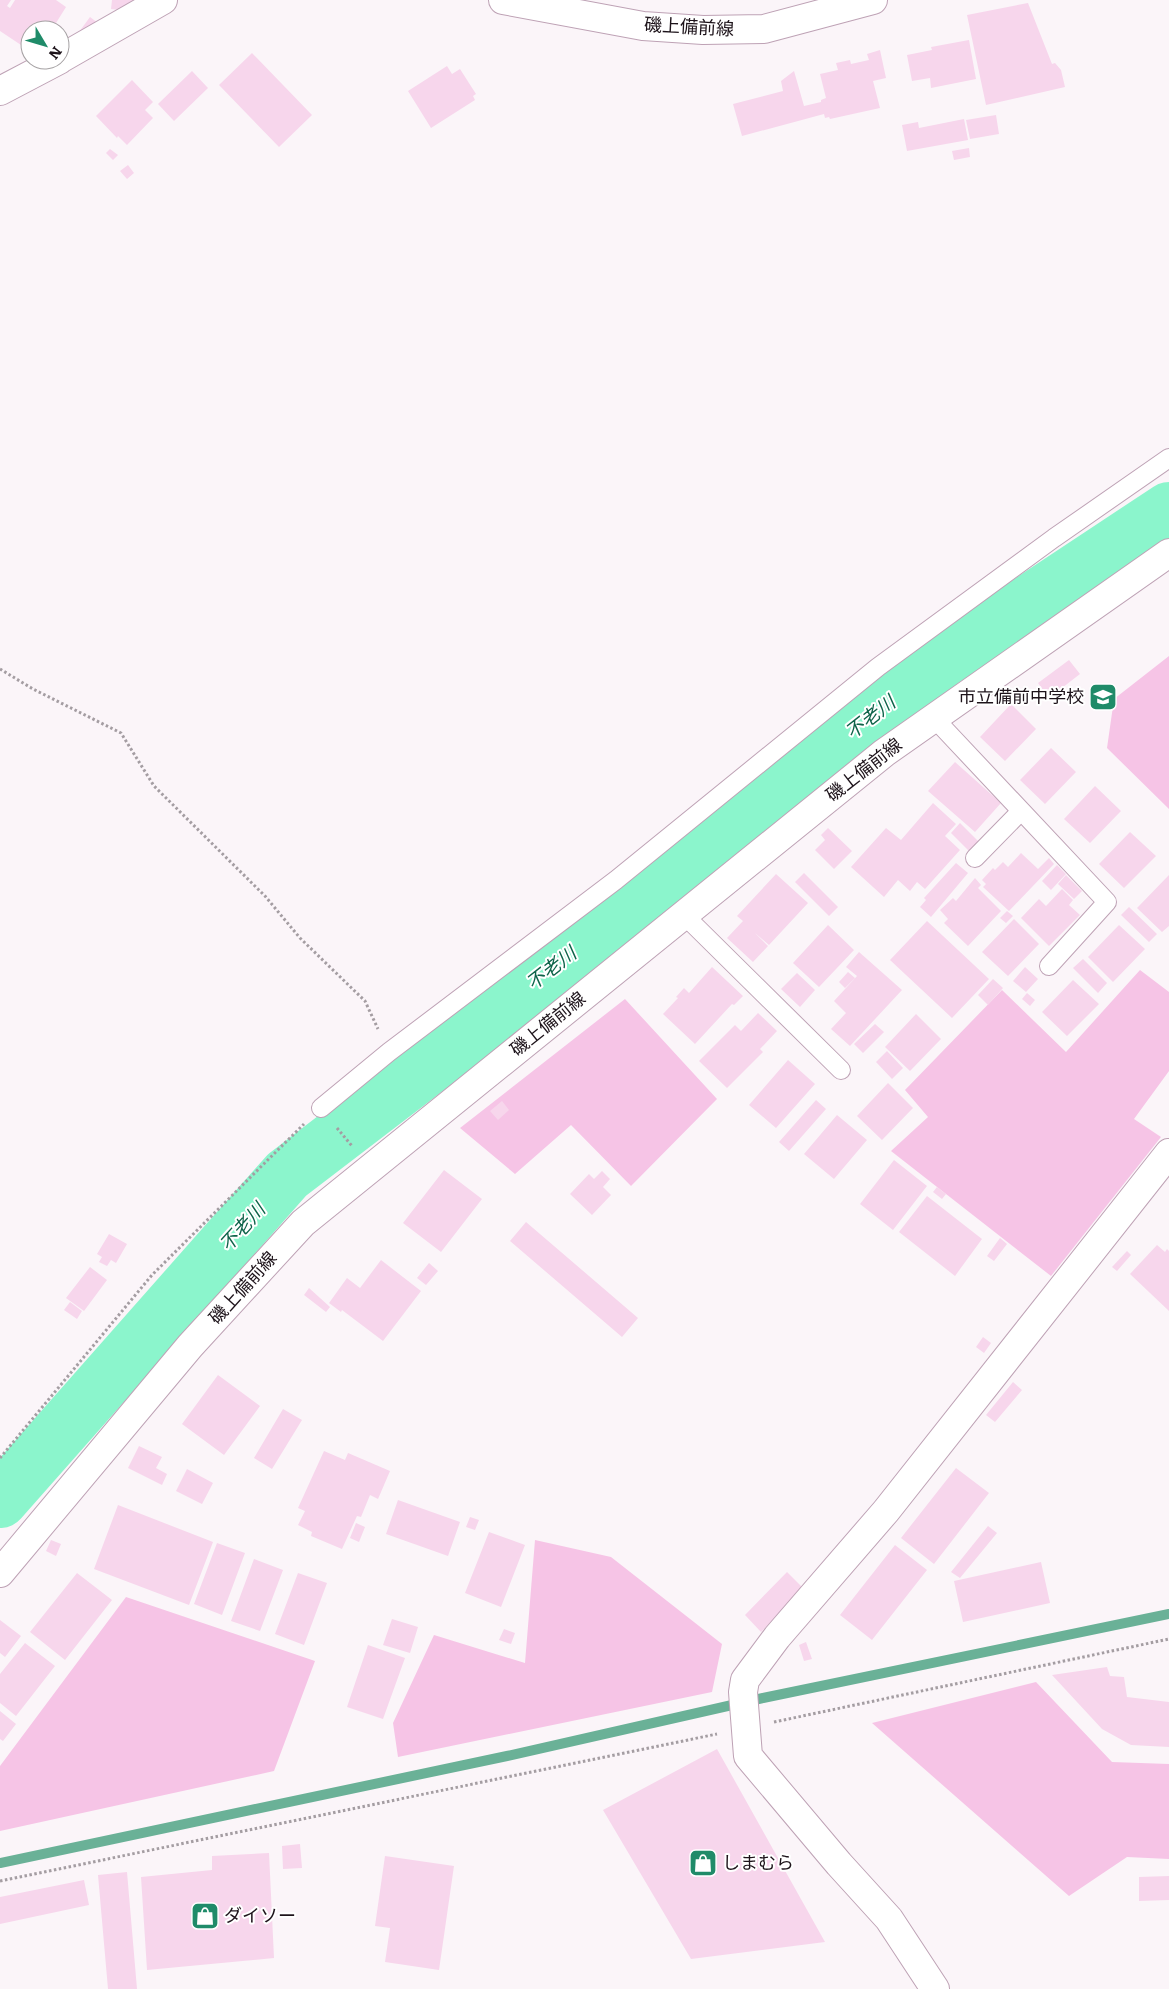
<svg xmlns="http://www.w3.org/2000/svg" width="1169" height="1989" font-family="Literata,'Noto Sans JP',serif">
<rect width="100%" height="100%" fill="#fbf5f9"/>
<!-- green -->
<path fill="#f6c4e6" d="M 1169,656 L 1169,809 L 1107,748 L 1114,699 Z
M 1140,970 L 1169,992 L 1169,1071 L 1134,1119 L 1161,1137 L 1051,1276 L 891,1151 L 928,1117 L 905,1090 L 1002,990 L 1066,1052 Z
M 625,999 L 717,1099 L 631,1186 L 571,1125 L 515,1174 L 460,1128 Z
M 535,1540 L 611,1557 L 722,1644 L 712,1692 L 398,1757 L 393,1723 L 434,1635 L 525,1663 Z
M 126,1597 L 315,1661 L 274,1771 L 0,1831 L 0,1766 Z
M 1036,1682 L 1112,1762 L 1169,1764 L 1169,1859 L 1127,1857 L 1069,1896 L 872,1723 Z"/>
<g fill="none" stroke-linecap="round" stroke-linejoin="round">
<!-- stream -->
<path stroke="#6ab197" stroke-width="10" d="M 0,1863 L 507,1756 L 763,1698 L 1169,1614"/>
<!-- river -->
<path stroke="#8bf5cc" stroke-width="56" d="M 0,1500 L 287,1175 L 436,1061 L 941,661 L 1169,510"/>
</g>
<!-- building -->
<path fill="#f7d6ec" d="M 0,0 L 11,0 L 7,6 L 10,8 L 15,0 L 56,0 L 66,7 L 56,23 L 62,27 L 60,30 L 30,30 L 30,51 L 0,31 Z
M 112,0 L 134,0 L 132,11 L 111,9 Z
M 1028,3 L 1052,64 L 1055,63 L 1061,70 L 1065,87 L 986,105 L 967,15 Z
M 90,17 L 98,23 L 87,38 L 79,32 Z
M 969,40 L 976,79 L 931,88 L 930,78 L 912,81 L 907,55 L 932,50 L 931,47 Z
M 880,50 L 886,78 L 873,81 L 880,108 L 830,119 L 829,117 L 825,118 L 824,114 L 742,136 L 733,104 L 783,91 L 781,81 L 794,71 L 804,106 L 821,102 L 821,100 L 826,98 L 820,74 L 838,70 L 836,63 L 850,60 L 851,64 L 869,60 L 867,54 Z
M 252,53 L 312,115 L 279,147 L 219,85 Z
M 447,66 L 452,74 L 460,69 L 476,94 L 473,96 L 475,100 L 431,128 L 408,91 Z
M 192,71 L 208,88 L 174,121 L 158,104 Z
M 132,80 L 153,102 L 145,110 L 153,118 L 127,145 L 118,136 L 117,138 L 96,116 Z
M 996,115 L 999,134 L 970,139 L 966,120 Z
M 964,119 L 968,140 L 907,151 L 902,125 L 918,122 L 919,128 Z
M 969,148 L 970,157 L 954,160 L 952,151 Z
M 110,149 L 118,155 L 113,160 L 106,153 Z
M 128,165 L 134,173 L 127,179 L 120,171 Z
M 1069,660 L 1080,674 L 1049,698 L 1038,683 Z
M 1011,704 L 1036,729 L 1005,761 L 980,737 Z
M 1051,748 L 1076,772 L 1045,804 L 1020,780 Z
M 955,762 L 1001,803 L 975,832 L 928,791 Z
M 1095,786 L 1121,811 L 1090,843 L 1064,819 Z
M 933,803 L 956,824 L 945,836 L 960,850 L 925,889 L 917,882 L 910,891 L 898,880 L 884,897 L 851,867 L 886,828 L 901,840 Z
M 960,823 L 979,842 L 970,852 L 951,833 Z
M 828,828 L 852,851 L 834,869 L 815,850 L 825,840 L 821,835 Z
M 1130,832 L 1156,856 L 1124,888 L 1099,864 Z
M 1021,853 L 1038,869 L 1049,858 L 1054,864 L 1009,911 L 983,887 L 986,884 L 982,880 L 993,868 L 995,870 L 1003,862 L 1008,867 Z
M 956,863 L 968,873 L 931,917 L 920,907 L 926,900 L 924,898 Z
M 1057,865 L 1066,874 L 1051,890 L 1042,881 Z
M 804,873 L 838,907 L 829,916 L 795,882 Z
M 776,874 L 808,903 L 769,945 L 755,933 L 768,946 L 753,962 L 727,938 L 743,921 L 737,916 Z
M 1066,875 L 1082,891 L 1074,899 L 1058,884 Z
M 1169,875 L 1169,926 L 1162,932 L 1137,908 Z
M 975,878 L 981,885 L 978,888 L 1001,911 L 968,946 L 944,923 L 948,919 L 940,910 L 953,898 L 956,901 Z
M 1062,889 L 1073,900 L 1069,905 L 1080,915 L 1049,946 L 1021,918 L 1039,899 L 1046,906 Z
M 1129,907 L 1157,934 L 1149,942 L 1121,915 Z
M 1007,911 L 1013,916 L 1006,923 L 1000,918 Z
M 1014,919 L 1039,944 L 1008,976 L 982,952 Z
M 927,921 L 989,979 L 952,1018 L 890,960 Z
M 828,925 L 854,950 L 819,987 L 793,963 Z
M 1119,925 L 1145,949 L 1113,982 L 1088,957 Z
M 859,952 L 902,990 L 850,1046 L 831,1029 L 846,1013 L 834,1001 L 857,976 L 846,967 Z
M 1083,959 L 1107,983 L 1098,993 L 1073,968 Z
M 712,967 L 743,996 L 734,1005 L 732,1004 L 695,1044 L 663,1014 L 678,998 L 676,997 L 684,988 L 689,993 Z
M 1025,967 L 1038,979 L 1026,992 L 1013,981 Z
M 848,972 L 855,978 L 845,988 L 839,982 Z
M 797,973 L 815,990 L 800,1007 L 781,989 Z
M 993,979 L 1003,988 L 988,1005 L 978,995 Z
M 1073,980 L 1099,1004 L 1067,1036 L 1042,1012 Z
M 1027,993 L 1035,1000 L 1030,1006 L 1022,999 Z
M 758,1013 L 777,1031 L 760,1049 L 763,1052 L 727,1088 L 699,1061 L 735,1025 L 741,1031 Z
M 916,1014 L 941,1039 L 910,1071 L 885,1047 Z
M 875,1024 L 884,1032 L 863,1053 L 854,1044 Z
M 887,1051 L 903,1068 L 892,1079 L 876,1062 Z
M 788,1060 L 815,1084 L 776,1128 L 749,1105 Z
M 888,1083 L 913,1108 L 882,1140 L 857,1116 Z
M 816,1100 L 826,1109 L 789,1151 L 779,1142 Z
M 502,1101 L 509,1110 L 498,1120 L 490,1111 Z
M 837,1115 L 867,1140 L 834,1179 L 804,1154 Z
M 894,1160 L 927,1186 L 893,1230 L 860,1204 Z
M 444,1170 L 482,1199 L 441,1252 L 403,1223 Z
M 602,1171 L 610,1179 L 603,1187 L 611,1195 L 592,1215 L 570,1194 L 589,1174 L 594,1179 Z
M 937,1187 L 946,1194 L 942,1199 L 933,1192 Z
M 927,1196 L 982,1239 L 955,1276 L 899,1232 Z
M 526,1222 L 638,1318 L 622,1337 L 510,1241 Z
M 109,1234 L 127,1244 L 116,1263 L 111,1260 L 107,1266 L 99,1262 L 102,1257 L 97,1254 Z
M 1000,1238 L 1007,1244 L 994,1261 L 987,1256 Z
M 1157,1245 L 1165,1252 L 1167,1249 L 1169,1251 L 1169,1311 L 1130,1274 Z
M 1127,1251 L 1131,1255 L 1117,1271 L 1112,1267 Z
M 381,1260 L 421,1291 L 383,1341 L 342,1310 L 341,1312 L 329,1303 L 347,1278 L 360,1288 Z
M 429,1263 L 438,1271 L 426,1285 L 417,1278 Z
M 90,1267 L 107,1280 L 84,1311 L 66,1298 Z
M 309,1288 L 330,1307 L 326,1312 L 304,1295 Z
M 70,1302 L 82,1311 L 77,1319 L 64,1310 Z
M 983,1337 L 991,1343 L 984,1353 L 976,1347 Z
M 218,1375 L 260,1406 L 224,1455 L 182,1424 Z
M 1013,1382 L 1022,1390 L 995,1422 L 986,1415 Z
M 283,1409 L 302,1420 L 272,1469 L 254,1458 Z
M 139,1446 L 162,1457 L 156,1468 L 167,1474 L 162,1485 L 128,1468 Z
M 324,1451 L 345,1460 L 348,1453 L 390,1471 L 378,1499 L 370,1495 L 361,1517 L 357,1516 L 342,1549 L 311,1536 L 312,1532 L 298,1525 L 305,1511 L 298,1508 Z
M 956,1468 L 989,1493 L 934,1564 L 901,1538 Z
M 187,1469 L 213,1483 L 202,1504 L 176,1491 Z
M 398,1500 L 460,1522 L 448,1556 L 386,1534 Z
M 118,1505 L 213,1542 L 189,1605 L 94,1569 Z
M 470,1517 L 479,1520 L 475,1530 L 466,1527 Z
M 356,1523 L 365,1527 L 359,1542 L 350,1538 Z
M 988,1526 L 997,1533 L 960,1578 L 951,1572 Z
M 489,1532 L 525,1545 L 501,1607 L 465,1593 Z
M 51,1540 L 61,1544 L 56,1556 L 46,1551 Z
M 217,1543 L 245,1553 L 222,1615 L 194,1604 Z
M 895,1545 L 927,1570 L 872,1640 L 840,1615 Z
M 254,1559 L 283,1570 L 260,1631 L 231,1621 Z
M 1041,1562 L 1050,1603 L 963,1622 L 954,1581 Z
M 787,1572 L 803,1588 L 761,1632 L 745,1615 Z
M 77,1573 L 112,1600 L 65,1660 L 30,1632 Z
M 298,1573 L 327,1583 L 304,1645 L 275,1634 Z
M 392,1619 L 418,1627 L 410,1653 L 383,1645 Z
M 0,1620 L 21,1636 L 5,1657 L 0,1653 Z
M 504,1629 L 515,1633 L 511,1644 L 499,1640 Z
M 806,1642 L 812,1659 L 804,1661 L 799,1645 Z
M 25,1643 L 55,1666 L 16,1716 L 0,1703 L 0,1674 Z
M 368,1645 L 405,1658 L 383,1719 L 347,1707 Z
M 1107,1667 L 1110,1676 L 1124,1677 L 1127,1697 L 1169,1702 L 1169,1747 L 1131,1745 L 1102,1729 L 1052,1675 Z
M 0,1711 L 16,1724 L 3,1741 L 0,1739 Z
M 717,1749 L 825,1942 L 691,1959 L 603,1810 Z
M 300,1844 L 302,1868 L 283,1869 L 282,1846 Z
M 269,1853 L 274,1958 L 147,1970 L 141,1877 L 212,1870 L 212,1856 Z
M 385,1856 L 454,1866 L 439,1970 L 385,1962 L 390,1928 L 375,1926 Z
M 127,1872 L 137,1989 L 108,1989 L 98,1875 Z
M 1169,1876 L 1169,1900 L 1139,1901 L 1139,1877 Z
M 84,1880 L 89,1905 L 0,1924 L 0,1897 Z"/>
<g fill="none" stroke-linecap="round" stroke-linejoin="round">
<defs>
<path id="lane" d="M 934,718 L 1107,902 L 1049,966
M 975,858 L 1021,811
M 684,915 L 841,1070
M 321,1108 L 389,1052 L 616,880 L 878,667 L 1054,538 L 1169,458"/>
<path id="street" d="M 60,59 L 163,0
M 0,91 L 59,60
M 935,1989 L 889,1919 L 839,1864 L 748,1756 L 743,1692 L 745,1680 L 777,1637 L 886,1511 L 1169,1153"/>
<path id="secondary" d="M 503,0 L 643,26 L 703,30 L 764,29 L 873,0
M 0,1573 L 190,1346 L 303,1223 L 884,753 L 1169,553"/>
</defs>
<!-- lane casing -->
<use href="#lane" stroke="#bea2b5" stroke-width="20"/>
<!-- street casing -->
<use href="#street" stroke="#bea2b5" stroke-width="30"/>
<!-- secondary casing -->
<use href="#secondary" stroke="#bea2b5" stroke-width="30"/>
<!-- path -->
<path stroke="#a49da2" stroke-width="3" stroke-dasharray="2.5 2.5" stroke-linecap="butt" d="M 0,669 L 33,689 L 121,733 L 154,786 L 265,896 L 300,938 L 365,1001 L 378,1029
M 337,1128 L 352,1146
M 0,1458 L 152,1275 L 304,1124
M 774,1722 L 1169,1639
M 0,1881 L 717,1734"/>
<!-- lane -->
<use href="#lane" stroke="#fff" stroke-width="18"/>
<!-- street -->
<use href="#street" stroke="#fff" stroke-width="28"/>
<!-- secondary -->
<use href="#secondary" stroke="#fff" stroke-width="28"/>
</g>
<!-- icons -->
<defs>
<symbol id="school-square" viewBox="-11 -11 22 22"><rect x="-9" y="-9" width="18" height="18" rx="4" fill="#1f8b69" stroke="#fff"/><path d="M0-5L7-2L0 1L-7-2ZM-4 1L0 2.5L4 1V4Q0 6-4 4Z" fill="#fff"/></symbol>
<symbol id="shop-square" viewBox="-11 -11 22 22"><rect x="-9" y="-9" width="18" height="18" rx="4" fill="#1f8b69" stroke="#fff"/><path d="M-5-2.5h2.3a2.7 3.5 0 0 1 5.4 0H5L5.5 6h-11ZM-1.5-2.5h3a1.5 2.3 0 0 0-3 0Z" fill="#fff"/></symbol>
</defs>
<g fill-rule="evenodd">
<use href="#school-square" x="1087" y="681" width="32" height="32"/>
<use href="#shop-square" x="687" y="1847" width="32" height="32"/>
<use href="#shop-square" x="189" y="1900" width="32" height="32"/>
</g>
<g text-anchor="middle" stroke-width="4" stroke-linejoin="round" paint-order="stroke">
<!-- street labels -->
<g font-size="18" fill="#1d131a" stroke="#fff">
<text transform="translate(689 27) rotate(3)" y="6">磯上備前線</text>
<text transform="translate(864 770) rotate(-38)" y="6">磯上備前線</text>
<text transform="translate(548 1024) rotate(-39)" y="6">磯上備前線</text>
<text transform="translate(243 1288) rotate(-48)" y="6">磯上備前線</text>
</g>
<!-- poi labels -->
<g font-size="18" fill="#1d131a" stroke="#fff" text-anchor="start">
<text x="1084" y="703" text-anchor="end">市立備前中学校</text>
<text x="722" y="1869">しまむら</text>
<text x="224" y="1922">ダイソー</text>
</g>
<!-- water labels -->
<g font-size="19" font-style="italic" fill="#0e6349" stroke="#fff">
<text transform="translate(870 717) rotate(-38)" y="7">不老川</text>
<text transform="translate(551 968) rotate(-38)" y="7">不老川</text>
<text transform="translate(242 1227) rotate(-48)" y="7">不老川</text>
</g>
</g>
<!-- north arrow -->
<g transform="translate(45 45) rotate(128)"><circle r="24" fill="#ffffff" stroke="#a5a1a3"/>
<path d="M0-4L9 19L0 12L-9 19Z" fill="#1f8b69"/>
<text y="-8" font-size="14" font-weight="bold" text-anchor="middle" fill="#1d131a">N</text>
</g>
</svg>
